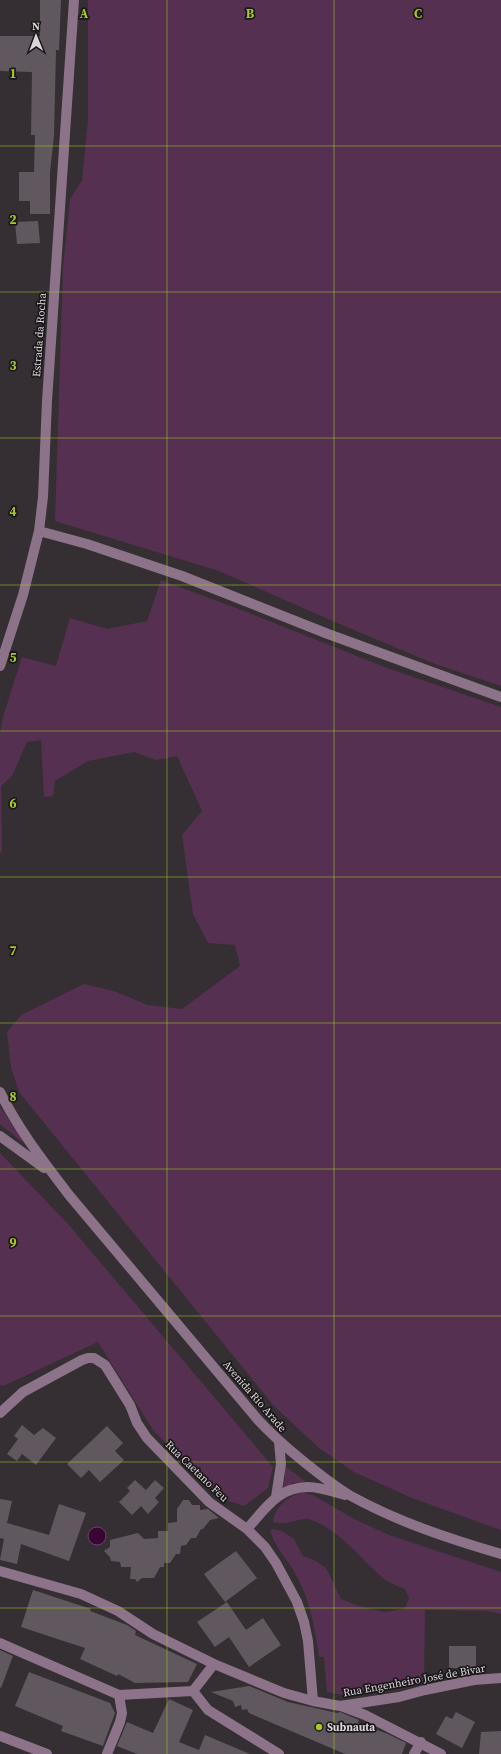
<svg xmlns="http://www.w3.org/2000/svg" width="501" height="1754" font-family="'Source Serif 4',serif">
<rect width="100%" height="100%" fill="#352f34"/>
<!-- green -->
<path fill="#553051" d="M 88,0 L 501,0 L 501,686 L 435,664 L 335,622 L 219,571 L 55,521 L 63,268 L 70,199 L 82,180 L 88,120 Z
M 161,580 L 244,611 L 387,668 L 501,707 L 501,1530 L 412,1498 L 354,1472 L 319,1448 L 274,1406 L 19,1092 L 11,1067 L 7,1032 L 21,1015 L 84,984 L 114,991 L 148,1005 L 182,1009 L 240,966 L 235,945 L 208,943 L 193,914 L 182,835 L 202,811 L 177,756 L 156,760 L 134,752 L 88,761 L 55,781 L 53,796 L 44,797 L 41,740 L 27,742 L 12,776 L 1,786 L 2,853 L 0,852 L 0,734 L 3,717 L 22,657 L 56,666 L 70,618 L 107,629 L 147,621 Z
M 0,1107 L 16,1130 L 25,1139 L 22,1142 L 0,1124 Z
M 0,1153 L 68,1224 L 273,1467 L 268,1488 L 244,1506 L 220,1498 L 153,1430 L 98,1342 L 3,1386 L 0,1385 Z
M 285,1466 L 306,1482 L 292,1483 L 282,1490 L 285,1477 Z
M 302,1492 L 313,1495 L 354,1519 L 389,1535 L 501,1572 L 501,1614 L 489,1611 L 425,1610 L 424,1682 L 348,1696 L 327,1692 L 324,1657 L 319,1657 C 315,1628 310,1599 295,1573 C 287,1559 274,1546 270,1530 L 273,1529 L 282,1531 L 294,1539 L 303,1556 L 314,1560 L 326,1568 L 341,1599 L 362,1607 L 386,1612 L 405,1608 L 409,1598 L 405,1589 C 398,1586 389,1583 383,1578 C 361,1559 338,1528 309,1519 C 301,1517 287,1526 273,1522 C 275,1506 288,1497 302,1492 Z"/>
<!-- water -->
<path fill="#390535" stroke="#694366" d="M88 1536a9 9 0 1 1 18 0a9 9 0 1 1-18 0Z"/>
<!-- building -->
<path fill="#60585e" d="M 40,0 L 61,0 L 59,50 L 56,50 L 54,135 L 50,172 L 50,214 L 30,214 L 30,201 L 19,201 L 19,172 L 34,172 L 35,135 L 31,135 L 32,72 L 0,71 L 0,36 L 40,36 Z
M 38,221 L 40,243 L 17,244 L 15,222 Z
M 22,1425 L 34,1435 L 43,1428 L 56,1438 L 36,1465 L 22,1454 L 17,1461 L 7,1454 L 18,1439 L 14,1436 Z
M 107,1426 L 123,1443 L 115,1451 L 124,1460 L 100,1482 L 89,1470 L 81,1478 L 67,1464 Z
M 135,1480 L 146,1490 L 155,1480 L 164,1488 L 155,1498 L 159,1502 L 148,1514 L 141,1506 L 132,1515 L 119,1502 L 130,1491 L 127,1488 Z
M 0,1499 L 12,1501 L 7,1523 L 49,1535 L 59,1504 L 86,1513 L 69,1561 L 21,1544 L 17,1564 L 0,1560 L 4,1539 L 0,1538 Z
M 183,1500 L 189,1500 L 192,1505 L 200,1505 L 200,1510 L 208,1509 L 219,1518 L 210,1520 L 203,1529 L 201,1529 L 196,1538 L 191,1538 L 186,1545 L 181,1546 L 180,1554 L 176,1554 L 170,1563 L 164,1563 L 164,1567 L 160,1567 L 154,1578 L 142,1578 L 137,1582 L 135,1579 L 130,1579 L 131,1567 L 121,1567 L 120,1562 L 111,1561 L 110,1557 L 104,1551 L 110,1547 L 110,1540 L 138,1533 L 144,1539 L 158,1538 L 158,1531 L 168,1531 L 168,1523 L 177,1522 L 177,1509 Z
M 236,1551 L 257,1578 L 225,1602 L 204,1574 Z
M 33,1590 L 91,1609 L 90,1611 L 127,1625 L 136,1631 L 135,1635 L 197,1664 L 188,1682 L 135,1683 L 118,1674 L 117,1676 L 80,1659 L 85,1648 L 21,1627 Z
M 227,1602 L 246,1630 L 263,1618 L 281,1645 L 249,1667 L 229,1637 L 215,1647 L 197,1622 Z
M 449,1646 L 476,1646 L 476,1668 L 449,1668 Z
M 0,1650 L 13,1656 L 1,1688 L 0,1687 Z
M 29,1672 L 110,1703 L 115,1713 L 103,1746 L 61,1731 L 63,1726 L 15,1706 Z
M 249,1686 L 288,1702 L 337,1713 L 340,1712 L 359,1720 L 358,1723 L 388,1734 L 406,1743 L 402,1754 L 345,1754 L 249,1713 L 247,1709 L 242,1710 L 241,1705 L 235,1707 L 233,1701 L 211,1692 Z
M 169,1699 L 193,1710 L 179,1742 L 199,1750 L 205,1735 L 250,1754 L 137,1754 L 117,1746 L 127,1722 L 153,1733 Z
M 456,1712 L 475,1722 L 462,1748 L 436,1734 L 446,1716 L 452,1719 Z
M 501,1731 L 501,1754 L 479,1754 L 481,1732 Z"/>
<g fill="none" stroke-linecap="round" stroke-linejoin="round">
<!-- minor -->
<path stroke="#8d7389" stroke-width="10" d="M 39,531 L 87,544 L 182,576 L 328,634 L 501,697
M 0,666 L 23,595 L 39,531 L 43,497 L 47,401 L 74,0
M 0,1092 C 18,1129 44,1162 69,1195 L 259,1421 C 280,1443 302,1461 326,1479 C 334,1485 342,1491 351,1496 C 398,1522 450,1539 501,1554
M 0,1136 L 44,1168
M 0,1413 L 23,1392 L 82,1360 L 88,1358 L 94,1358 L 105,1365 L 130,1405 L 137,1423 L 147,1438 L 209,1502 L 247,1529 L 265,1547 L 276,1563 L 297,1602 L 304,1622 L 308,1641 L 313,1701
M 276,1497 L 281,1464 L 279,1442
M 247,1529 C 265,1509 278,1487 308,1487 C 320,1487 334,1492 345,1495
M 0,1571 L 81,1594 L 118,1611 L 153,1634 L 214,1664 L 284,1693 L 313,1701 L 340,1706 L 399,1697 L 425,1690 L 474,1680 L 501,1678
M 0,1643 L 119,1695 L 193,1691 L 214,1664
M 193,1691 L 208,1710 L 279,1754
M 341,1706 L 365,1715 L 441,1754
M 0,1736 L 47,1754
M 107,1754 L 120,1722 L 122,1713 L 119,1695
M 414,1754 L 421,1742"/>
</g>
<!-- grid -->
<path fill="none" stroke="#a6c821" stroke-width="1" stroke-opacity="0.55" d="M 167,0 L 167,1754M 334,0 L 334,1754M 0,146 L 501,146M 0,292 L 501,292M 0,438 L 501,438M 0,585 L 501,585M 0,731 L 501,731M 0,877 L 501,877M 0,1023 L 501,1023M 0,1169 L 501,1169M 0,1316 L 501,1316M 0,1462 L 501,1462M 0,1608 L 501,1608"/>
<!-- markers -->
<circle fill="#a6c821" stroke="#1b181a" stroke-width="1.5" cx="319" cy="1727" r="4"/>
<g text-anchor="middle" stroke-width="3.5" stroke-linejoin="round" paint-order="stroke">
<!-- street labels -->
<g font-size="11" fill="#dad5d9" stroke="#1b181a">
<text transform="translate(39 335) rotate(-86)" y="4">Estrada da Rocha</text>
<text transform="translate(255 1396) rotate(49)" y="4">Avenida Rio Arade</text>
<text transform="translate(197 1471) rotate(44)" y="4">Rua Caetano Feu</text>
<text transform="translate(414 1680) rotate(-10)" y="4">Rua Engenheiro José de Bivar</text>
</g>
<!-- poi labels -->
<g font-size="11" font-weight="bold" fill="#dad5d9" stroke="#1b181a" text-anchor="start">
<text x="327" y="1731">Subnauta</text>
</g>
</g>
<g font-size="13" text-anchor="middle" font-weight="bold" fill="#a6c821" stroke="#1b181a" stroke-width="3.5" stroke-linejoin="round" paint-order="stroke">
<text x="84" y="18">A</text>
<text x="250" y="18">B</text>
<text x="418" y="18">C</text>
<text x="13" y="78">1</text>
<text x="13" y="224">2</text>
<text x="13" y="370">3</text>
<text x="13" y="516">4</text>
<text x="13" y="662">5</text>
<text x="13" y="808">6</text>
<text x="13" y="955">7</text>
<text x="13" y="1101">8</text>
<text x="13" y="1247">9</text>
</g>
<!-- north arrow -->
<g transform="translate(36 36) rotate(359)" stroke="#1b181a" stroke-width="3" paint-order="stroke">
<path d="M0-3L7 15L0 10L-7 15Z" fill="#dad5d9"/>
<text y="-6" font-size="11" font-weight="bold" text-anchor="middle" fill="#dad5d9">N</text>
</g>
</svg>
